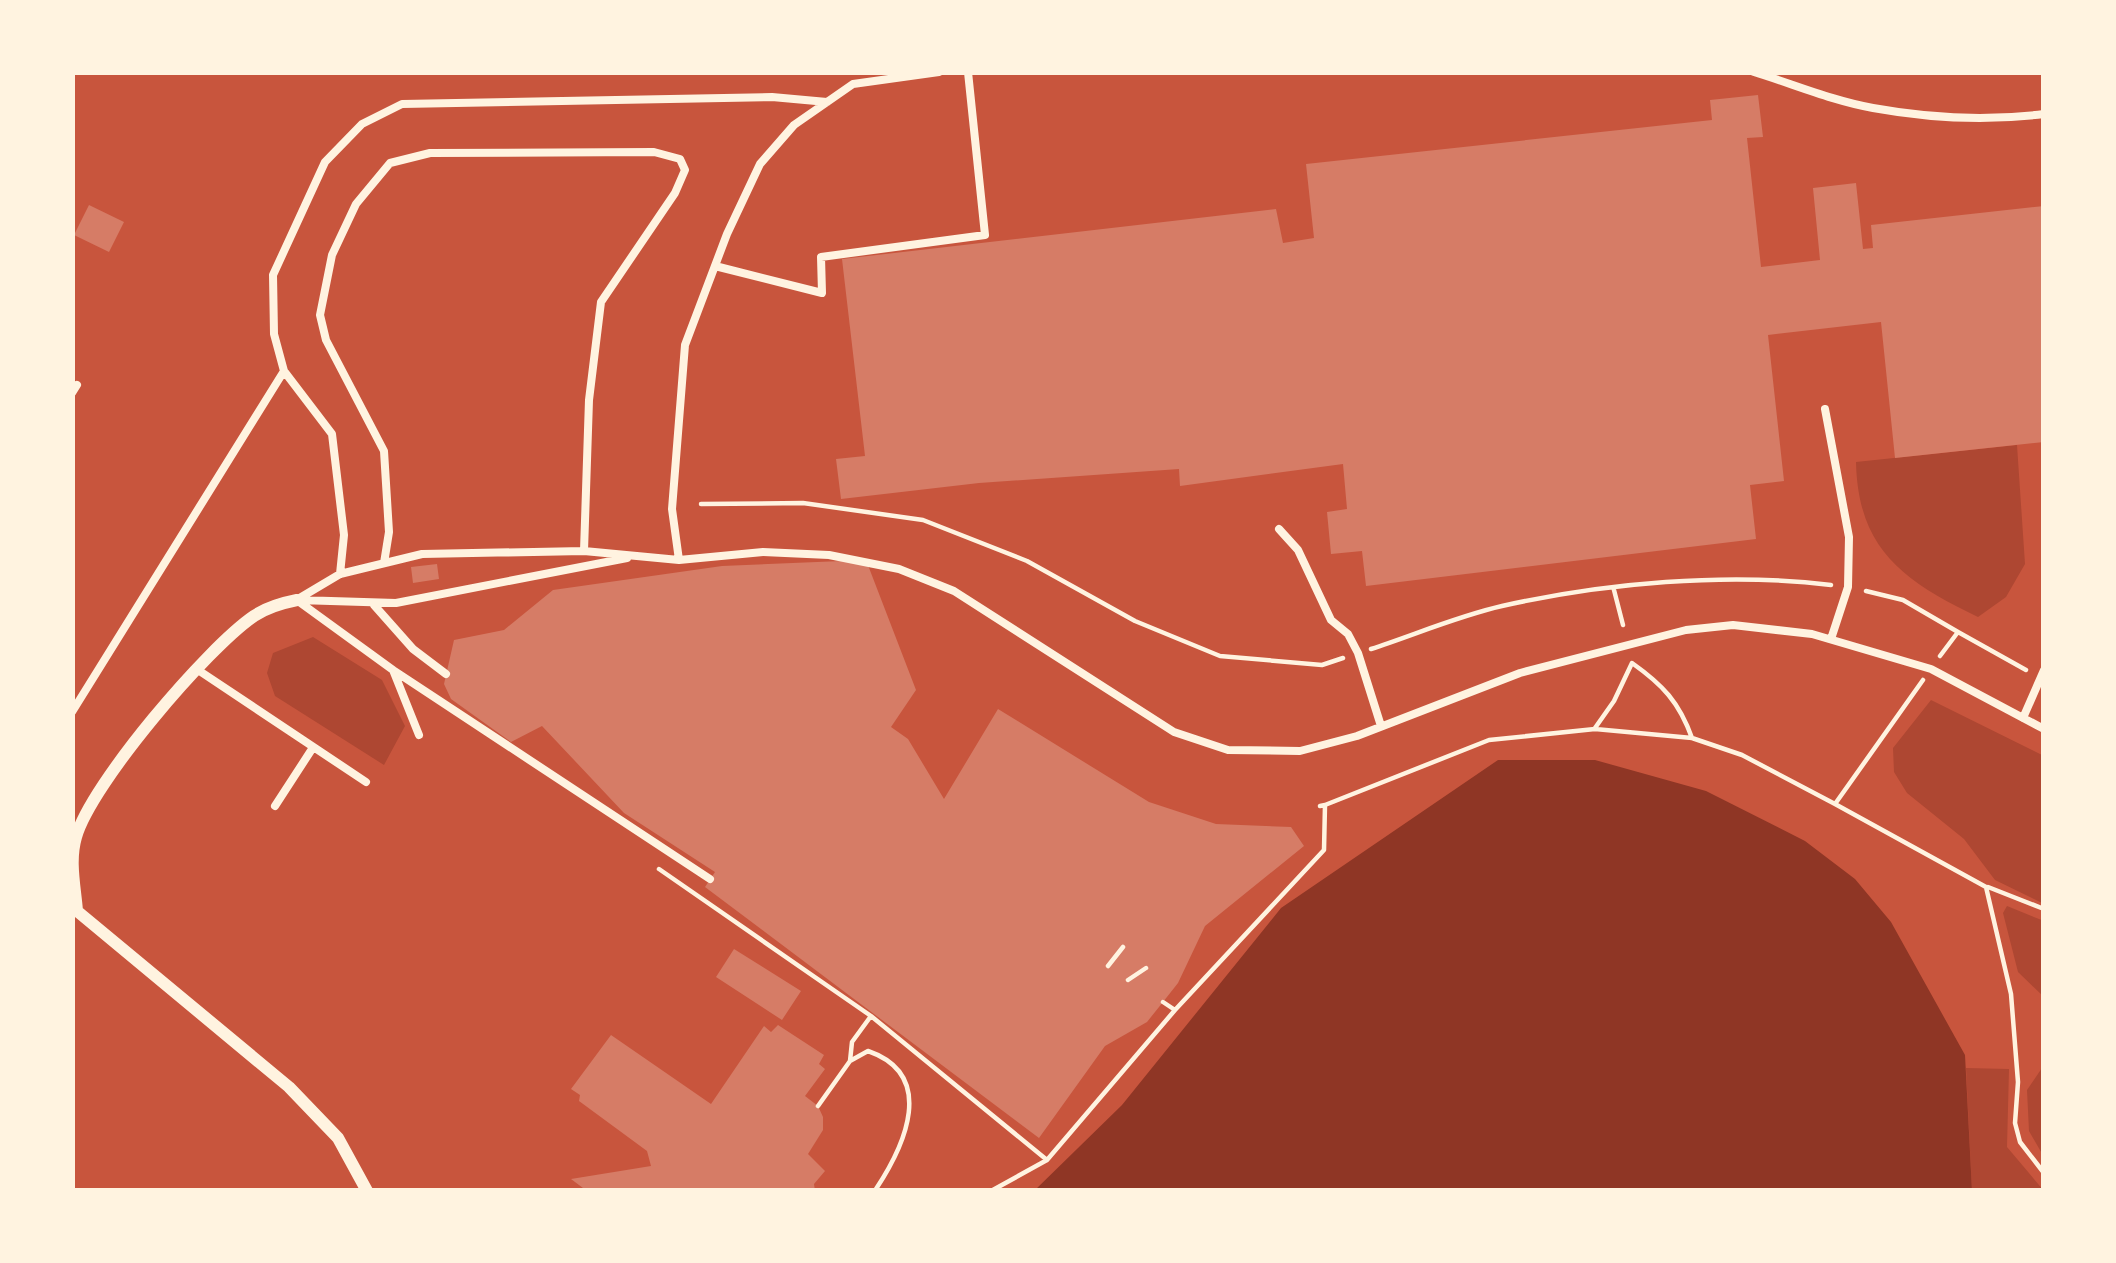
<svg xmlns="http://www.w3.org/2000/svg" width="2116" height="1263" font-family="'Times New Roman',serif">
<rect width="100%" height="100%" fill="#c8553d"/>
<!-- green -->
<path fill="#ae4732" d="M 2017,445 L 2025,564 L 2006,597 L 1978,617 C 1904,581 1858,550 1856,462 Z
M 313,637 L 382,680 L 405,726 L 384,765 L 275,696 L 267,673 L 273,653 Z
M 1931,700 L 2044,756 L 2044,904 L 1995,880 L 1964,839 L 1907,793 L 1894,772 L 1893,748 Z
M 2007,906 L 2044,921 L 2044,997 L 2018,972 L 2003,913 Z
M 2044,1065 L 2044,1157 L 2029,1131 L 2027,1090 Z
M 1966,1068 L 2009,1069 L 2007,1147 L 2044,1191 L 1972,1191 Z"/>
<!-- water -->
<path fill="#8f3625" d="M 1498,760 L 1595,760 L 1706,791 L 1805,841 L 1855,879 L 1891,922 L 1965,1055 L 1972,1191 L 1034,1191 L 1122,1105 L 1281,908 Z"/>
<!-- building -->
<path fill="#d67c66" d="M 1758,95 L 1763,137 L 1747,138 L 1761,267 L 1820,260 L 1813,188 L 1856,183 L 1863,249 L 1873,248 L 1871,225 L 2044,206 L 2044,442 L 1895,458 L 1881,322 L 1768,335 L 1784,481 L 1750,485 L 1756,539 L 1366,586 L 1362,551 L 1331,554 L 1327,512 L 1347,509 L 1343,464 L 1180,486 L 1179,469 L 979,483 L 841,499 L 836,459 L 865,456 L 842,259 L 1276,209 L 1283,243 L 1314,238 L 1306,164 L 1712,120 L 1710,100 Z
M 89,205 L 124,222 L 109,252 L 74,235 Z
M 866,560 L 916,690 L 891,727 L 908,739 L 944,799 L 998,709 L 1149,802 L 1216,824 L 1291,827 L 1304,846 L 1205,926 L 1178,983 L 1163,1002 L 1147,1022 L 1105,1046 L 1039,1138 L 705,887 L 715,872 L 624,813 L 542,726 L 511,742 L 451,699 L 444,684 L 454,640 L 504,630 L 553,590 L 722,566 Z
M 437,564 L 439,579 L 413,583 L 411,567 Z
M 734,949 L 801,991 L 782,1020 L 716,977 Z
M 778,1025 L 824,1055 L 819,1064 L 825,1069 L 805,1096 L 818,1106 L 823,1117 L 823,1130 L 808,1154 L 825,1171 L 814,1184 L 815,1191 L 587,1191 L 571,1179 L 651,1166 L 647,1151 L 579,1101 L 580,1095 L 571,1089 L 611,1035 L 711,1104 L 764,1026 L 771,1032 Z"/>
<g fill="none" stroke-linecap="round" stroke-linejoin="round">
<!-- path -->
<path stroke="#fff3e0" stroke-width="4.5" d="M 701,504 L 803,503 L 923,520 L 1027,561 L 1135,621 L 1220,656 L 1322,665 L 1343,658
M 1614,590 L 1623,625
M 1866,591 L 1903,600 L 1958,632 L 1940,656
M 1958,632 L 2026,670
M 1371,649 C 1414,635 1458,616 1502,606 C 1604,583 1727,572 1831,585
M 1595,728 L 1614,701 L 1632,663 C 1663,685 1679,702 1692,738
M 1835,804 L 1986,887 L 2011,994 L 2018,1082 L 2015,1123 L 2020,1142 L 2044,1173
M 1325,805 L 1489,740 L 1595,729 L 1692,738 L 1742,755 L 1835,804 L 1923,680
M 659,869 L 871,1016
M 1988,887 L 2044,909
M 1108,966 L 1123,947
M 1128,980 L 1146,968
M 1163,1002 L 1175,1010
M 850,1061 L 852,1042 L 871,1016 L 1047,1160
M 818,1106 L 850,1061 L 868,1051 C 937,1075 905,1145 876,1189 L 881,1191
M 903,1191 L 925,1191
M 991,1191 L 1047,1160 L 1175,1010 L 1324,850 L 1325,805 L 1320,806"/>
<!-- service -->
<path stroke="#fff3e0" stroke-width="8" d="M 1754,72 C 1793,84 1833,101 1873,108 C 1928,118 1988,121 2044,114
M 715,266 L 822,293 L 821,257 L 985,235 L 968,72
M 72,393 L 77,385
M 1825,409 L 1849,537 L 1848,587 L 1831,639
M 1279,529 L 1298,550 L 1331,620 L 1348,634 L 1358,653 L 1381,726
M 679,560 L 672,509 L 685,345 L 727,234 L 760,164 L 794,125 L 853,84 L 939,72
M 384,563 L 389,532 L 384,451 L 326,340 L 320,315 L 332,255 L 356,204 L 390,163 L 430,153 L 654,152 L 680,159 L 685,170 L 675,193 L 601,302 L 589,400 L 584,551
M 340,574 L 344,535 L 332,434 L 284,371 L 274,334 L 273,275 L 325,162 L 362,124 L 402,104 L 772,97 L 827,102
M 298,599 L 340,574 L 422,554 L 584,551 L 679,560 L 763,552 L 829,555 L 899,569 L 954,591 L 1174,732 L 1228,750 L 1300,751 L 1357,736 L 1520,673 L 1686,630 L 1733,625 L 1812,634 L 1931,669 L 2044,729
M 298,600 L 396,603 L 627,558
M 298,601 L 393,670 L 419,735
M 374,605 L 413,649 L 446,674
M 198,670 L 366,782
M 393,670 L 710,879
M 72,712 L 284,371
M 2023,718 L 2044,670
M 275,806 L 312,749"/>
<!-- minor -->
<path stroke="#fff3e0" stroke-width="12" d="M 297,600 C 282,603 267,607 254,616 C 207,648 91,784 76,837 C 69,861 75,886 77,911 L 289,1087 L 338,1138 L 367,1191"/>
</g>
<!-- border -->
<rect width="2116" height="1263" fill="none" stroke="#fff3e0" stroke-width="150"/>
</svg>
